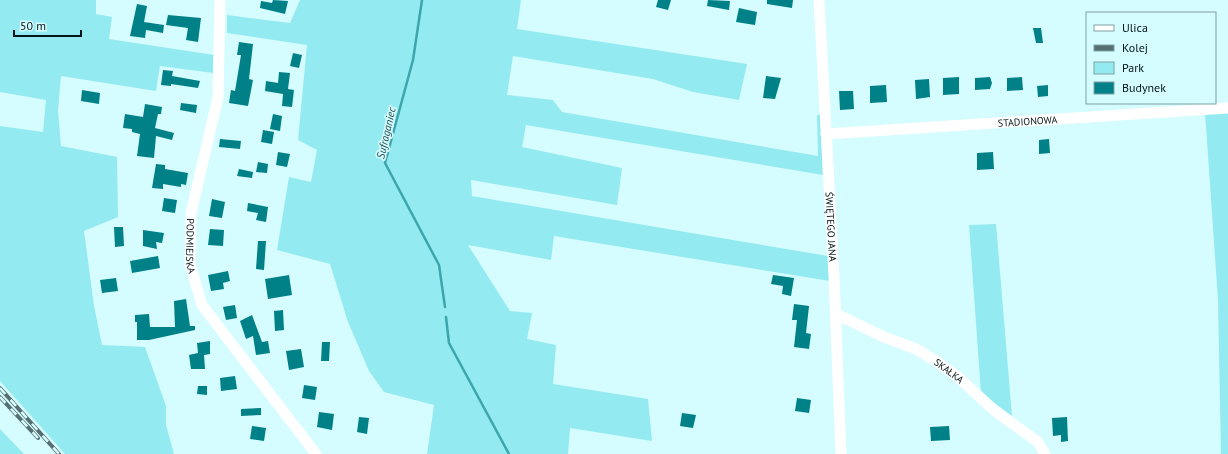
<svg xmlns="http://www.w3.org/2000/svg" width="1228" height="454" font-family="'PT Sans',sans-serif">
<rect width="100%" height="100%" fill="#d5fcff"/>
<!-- green -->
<path fill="#94eaf1" d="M 0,0 L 96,0 L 96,14 L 112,17 L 109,39 L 214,55 L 213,73 L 160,66 L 156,91 L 61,76 L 58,110 L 61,146 L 117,157 L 118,217 L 84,231 L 94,306 L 102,345 L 145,347 L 166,406 L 166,425 L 174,454 L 65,454 L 0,381 L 0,126 L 43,132 L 46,100 L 0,92 Z
M 300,0 L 521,0 L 517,29 L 747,64 L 739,100 L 693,92 L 653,79 L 513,56 L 507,95 L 553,100 L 562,112 L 818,156 L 817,115 L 821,115 L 823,175 L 526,125 L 522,147 L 622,168 L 617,205 L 471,180 L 472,196 L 828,256 L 830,281 L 554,236 L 551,260 L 468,245 L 510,311 L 532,313 L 527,339 L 556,345 L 553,384 L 648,399 L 652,441 L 570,428 L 568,454 L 427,454 L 434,405 L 384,392 L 369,371 L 348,322 L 330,264 L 277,250 L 289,177 L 311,182 L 317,150 L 298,140 L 307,45 L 227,33 L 227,15 L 290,23 Z
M 1228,111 L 1228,454 L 1221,454 L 1218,300 L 1205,112 Z
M 996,224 L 1012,416 L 981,393 L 969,225 Z
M 0,429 L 24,454 L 0,454 Z"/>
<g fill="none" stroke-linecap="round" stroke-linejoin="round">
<!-- stream -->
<path stroke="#3da5ac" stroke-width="2.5" d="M 422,0 L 413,60 L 385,163 L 439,265 L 445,307
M 446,317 L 449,343 L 509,454"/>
</g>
<!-- building -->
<path fill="#008188" d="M 273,0 L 288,1 L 285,14 L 260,8 L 261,1 L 272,3 Z
M 658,0 L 671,0 L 668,10 L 656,7 Z
M 708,0 L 730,1 L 729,10 L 707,6 Z
M 767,0 L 793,0 L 792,8 L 767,4 Z
M 137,4 L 147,6 L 144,22 L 164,25 L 163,33 L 146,30 L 145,38 L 130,36 Z
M 739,8 L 757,12 L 755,25 L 736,22 Z
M 168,15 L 201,18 L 198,42 L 186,40 L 188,28 L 166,25 Z
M 1033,28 L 1041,28 L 1043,43 L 1036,43 Z
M 239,42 L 253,44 L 249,79 L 253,80 L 248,106 L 229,103 L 231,90 L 235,91 L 241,55 L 237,55 Z
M 293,53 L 302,55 L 299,68 L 290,66 Z
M 163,70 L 173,71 L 172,76 L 200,81 L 198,88 L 171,84 L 171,86 L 161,85 Z
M 279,72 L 290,73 L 288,89 L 294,90 L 292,107 L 282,106 L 283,94 L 265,91 L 266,81 L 278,83 Z
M 766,76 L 781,78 L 775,99 L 763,98 Z
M 959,77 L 959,94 L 943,95 L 943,78 Z
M 990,77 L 992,83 L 990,89 L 975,90 L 975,78 Z
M 1022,77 L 1023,90 L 1007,91 L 1007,78 Z
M 929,79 L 930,97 L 916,99 L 915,80 Z
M 886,85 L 887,102 L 870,103 L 870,86 Z
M 1048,85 L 1048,96 L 1038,97 L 1037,86 Z
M 82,90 L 100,93 L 99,104 L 81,101 Z
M 839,91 L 853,91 L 854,109 L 840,110 Z
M 181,103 L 197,105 L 196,113 L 180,110 Z
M 145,104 L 162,107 L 161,114 L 158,114 L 155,128 L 174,133 L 172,140 L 156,136 L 154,158 L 137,156 L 140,134 L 132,132 L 132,129 L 123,128 L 125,114 L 143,117 Z
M 273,114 L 282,116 L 280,131 L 270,129 Z
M 263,130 L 274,132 L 272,144 L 261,142 Z
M 220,139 L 241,141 L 240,149 L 219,147 Z
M 1049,139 L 1050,153 L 1039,154 L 1039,140 Z
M 278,152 L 290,154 L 287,167 L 276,165 Z
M 993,152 L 994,169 L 977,170 L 977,153 Z
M 258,162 L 268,164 L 267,173 L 256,172 Z
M 156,164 L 165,165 L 165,169 L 188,173 L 186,185 L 181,184 L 181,187 L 163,184 L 163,189 L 152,188 Z
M 239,169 L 253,172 L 252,178 L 237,176 Z
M 164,198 L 177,200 L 175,213 L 162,211 Z
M 212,199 L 225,202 L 222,218 L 209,216 Z
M 248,203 L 268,207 L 266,222 L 256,220 L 258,213 L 247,211 Z
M 114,227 L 123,227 L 124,246 L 115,247 Z
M 210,229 L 224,230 L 223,246 L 208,245 Z
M 143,230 L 164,233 L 162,243 L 156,242 L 157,249 L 143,246 Z
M 258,241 L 266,241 L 264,270 L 256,269 Z
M 158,256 L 160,268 L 132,273 L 130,261 Z
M 228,271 L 230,281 L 223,283 L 224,289 L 211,291 L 208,275 Z
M 289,275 L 292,295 L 268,299 L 265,279 Z
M 773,275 L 794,278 L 791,296 L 782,294 L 783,286 L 771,284 Z
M 116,278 L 118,291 L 102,293 L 100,280 Z
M 186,299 L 190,326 L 195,326 L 195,330 L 149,340 L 137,340 L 137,322 L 135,322 L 135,315 L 149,314 L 150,327 L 175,327 L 174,301 Z
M 794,304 L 809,306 L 806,333 L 811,334 L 809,349 L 794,347 L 797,320 L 792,320 Z
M 235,305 L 237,318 L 226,320 L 223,307 Z
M 283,310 L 284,330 L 275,331 L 274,311 Z
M 252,315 L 262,342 L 268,341 L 270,353 L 256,355 L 253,336 L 246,339 L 240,321 Z
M 210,341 L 210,354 L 204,355 L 205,369 L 191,369 L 189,355 L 198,353 L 197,343 Z
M 322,342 L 330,342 L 329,361 L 321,361 Z
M 301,349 L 304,367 L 289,370 L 286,351 Z
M 235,376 L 237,389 L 221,391 L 220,378 Z
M 304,385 L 317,387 L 315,400 L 302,398 Z
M 198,386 L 207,386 L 207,395 L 197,394 Z
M 797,398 L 811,400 L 809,413 L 795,411 Z
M 261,408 L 261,415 L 241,416 L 241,409 Z
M 319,412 L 334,414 L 332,430 L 317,427 Z
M 682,413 L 696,415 L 693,428 L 680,426 Z
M 359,417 L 369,418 L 367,434 L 357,432 Z
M 1067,417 L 1068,441 L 1061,442 L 1061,435 L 1053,436 L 1052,418 Z
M 252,426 L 266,428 L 264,441 L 250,439 Z
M 949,426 L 950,440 L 931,441 L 930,427 Z"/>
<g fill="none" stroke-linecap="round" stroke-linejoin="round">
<!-- minor -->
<g stroke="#fff" stroke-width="11">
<path id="s1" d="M 220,0 L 218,97 L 191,213 L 190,264 L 202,305 L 316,454"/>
<path id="s2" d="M 819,0 L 834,276 L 841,454"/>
<path id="s3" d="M 826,134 L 1228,108"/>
<path id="s4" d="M 836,314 L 884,337 L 916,349 L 936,361 L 958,377 L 995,411 L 1038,442 L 1045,454"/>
</g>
<defs>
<path id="rail" d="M 0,388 L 59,454
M 0,397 L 38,438"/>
</defs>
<!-- rail casing -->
<use href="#rail" stroke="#567072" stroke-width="4"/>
<!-- rail -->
<use href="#rail" stroke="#d5fcff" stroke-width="2.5" stroke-dasharray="8" stroke-linecap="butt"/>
</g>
<g text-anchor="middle" stroke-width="3.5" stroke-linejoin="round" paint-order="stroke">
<!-- street labels -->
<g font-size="10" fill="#041617" stroke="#d5fcff">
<text dy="4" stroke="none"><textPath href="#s3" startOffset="202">STADIONOWA</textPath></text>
<text dy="4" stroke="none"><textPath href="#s2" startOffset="227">ŚWIĘTEGO JANA</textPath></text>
<text dy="4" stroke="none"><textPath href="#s1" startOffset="249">PODMIEJSKA</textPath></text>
<text dy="4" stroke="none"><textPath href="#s4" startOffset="127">SKAŁKA</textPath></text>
</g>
<!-- water labels -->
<g font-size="11" font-style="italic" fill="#214e51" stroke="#d5fcff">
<text transform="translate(386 133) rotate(-77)" y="4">Sufraganiec</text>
</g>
</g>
<!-- legend -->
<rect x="1086" y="12" width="130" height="92" fill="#d5fcff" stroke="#81a0a2"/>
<rect x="1094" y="25" width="20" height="6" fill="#ffffff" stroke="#81a0a2"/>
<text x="1122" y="32" font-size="12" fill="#041617">Ulica</text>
<rect x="1094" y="45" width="20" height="6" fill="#567072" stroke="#81a0a2"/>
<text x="1122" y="52" font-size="12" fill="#041617">Kolej</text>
<rect x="1094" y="62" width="20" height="12" fill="#94eaf1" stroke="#81a0a2"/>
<text x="1122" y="72" font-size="12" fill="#041617">Park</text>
<rect x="1094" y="82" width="20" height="12" fill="#008188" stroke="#81a0a2"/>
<text x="1122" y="92" font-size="12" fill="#041617">Budynek</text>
<!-- scale -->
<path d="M14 30v6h67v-6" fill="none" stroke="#041617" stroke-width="2"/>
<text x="20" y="30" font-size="12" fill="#041617" stroke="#d5fcff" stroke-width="3" paint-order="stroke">50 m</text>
</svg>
